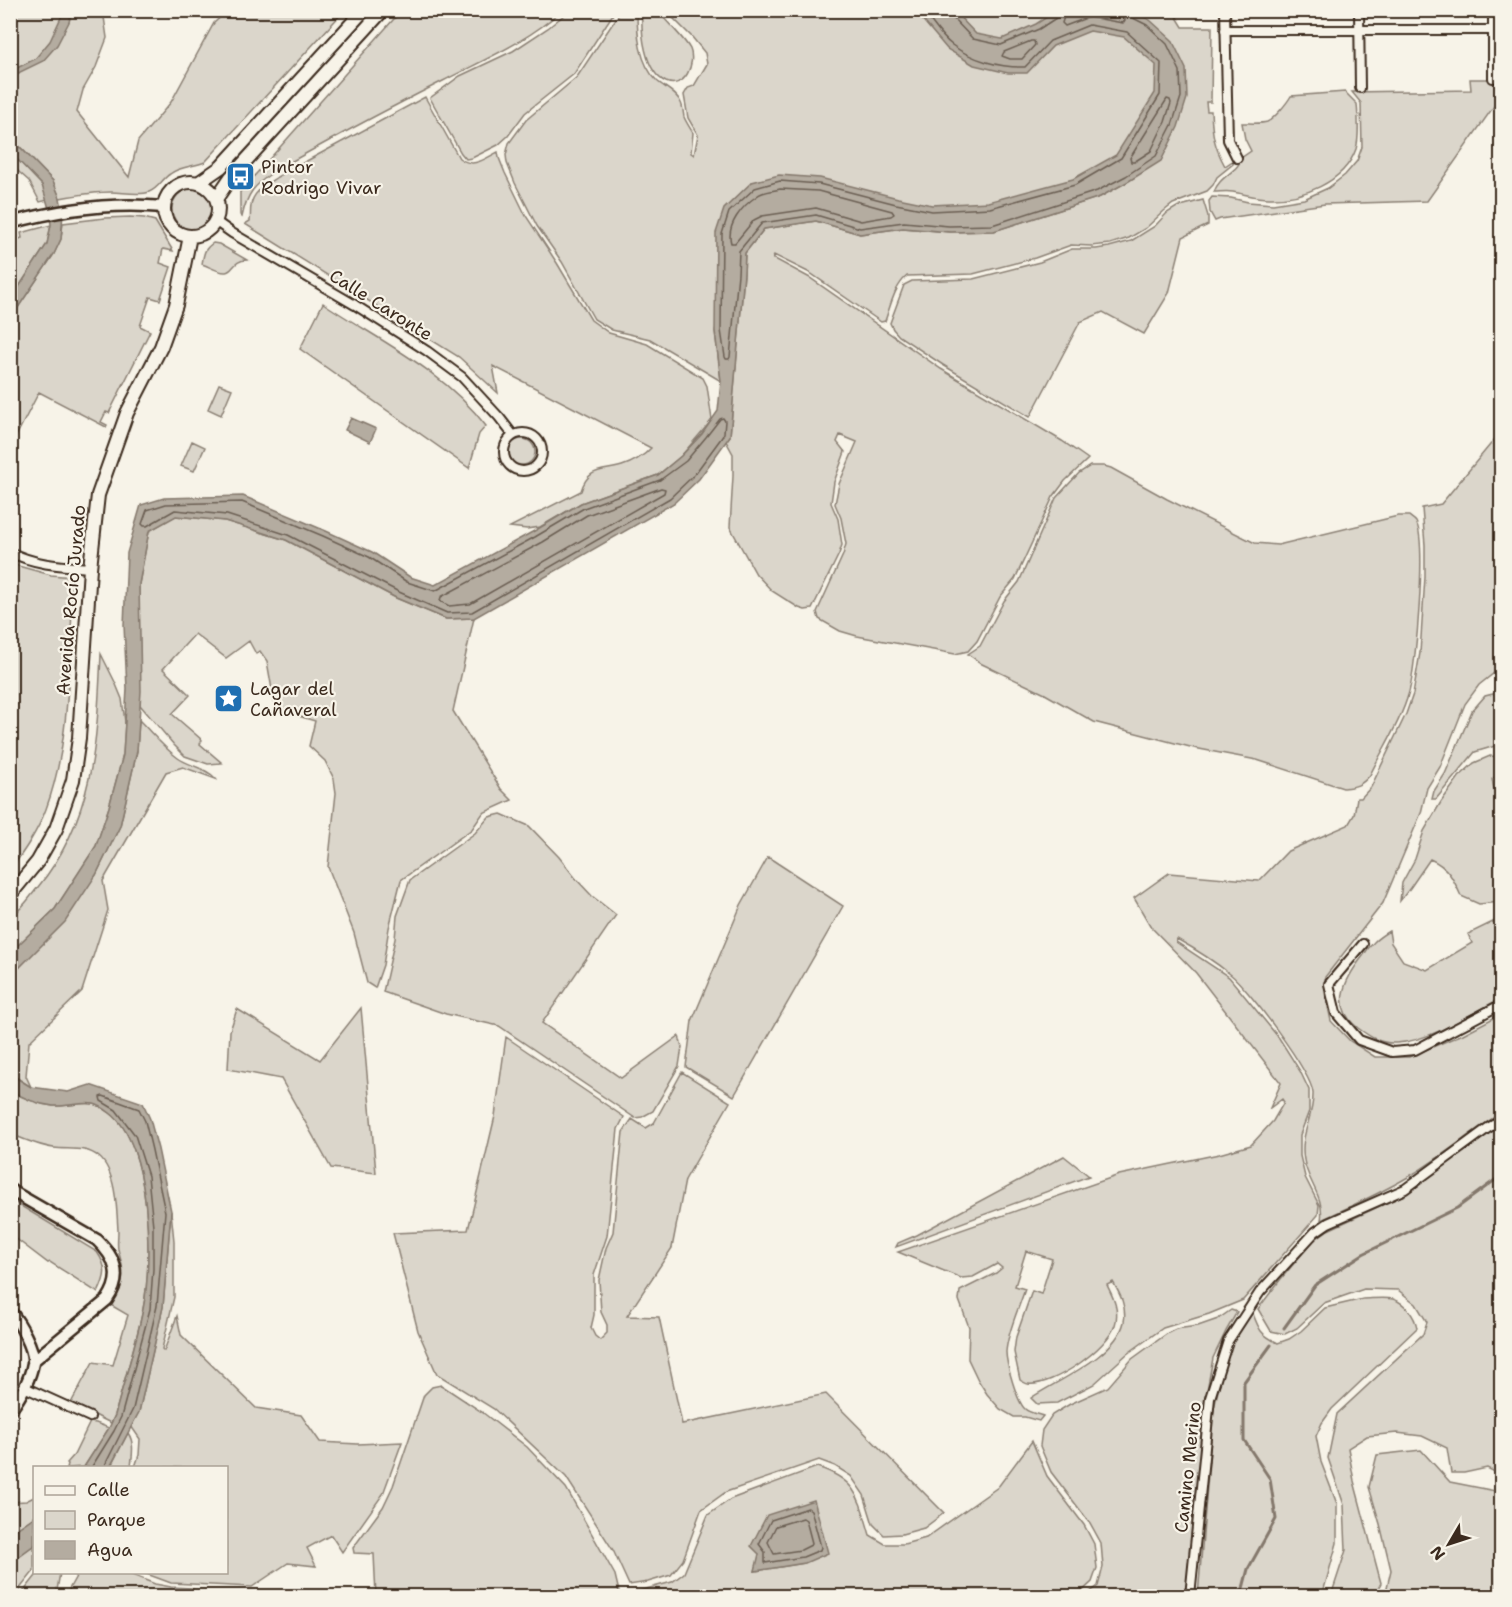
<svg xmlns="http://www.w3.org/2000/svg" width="1512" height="1607" font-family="'Shantell Sans',sans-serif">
<rect width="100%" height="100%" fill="#f7f3e8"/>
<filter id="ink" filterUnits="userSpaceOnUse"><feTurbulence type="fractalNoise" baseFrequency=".0167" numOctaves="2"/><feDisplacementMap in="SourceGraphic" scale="12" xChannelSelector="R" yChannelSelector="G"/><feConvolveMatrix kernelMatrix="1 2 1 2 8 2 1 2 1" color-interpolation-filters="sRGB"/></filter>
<g filter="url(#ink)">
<!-- green -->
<path fill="#dbd6cb" stroke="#8b8074" stroke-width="1.5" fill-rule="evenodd" d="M 1162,10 L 1175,14 L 1183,27 L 1212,27 L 1211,102 L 1206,102 L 1207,111 L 1211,111 C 1212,134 1214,146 1225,166 L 1234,160 L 1233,164 L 1217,177 L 1213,185 L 1207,191 L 1173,204 L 1164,211 L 1146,228 L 1129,238 L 1110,244 L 1091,246 L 1071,245 L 1035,258 L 973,274 L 907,276 C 894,287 891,305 885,321 L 881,322 L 810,273 L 774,255 L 773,259 L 775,259 L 810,278 L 941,369 L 1062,441 L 1088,459 L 1065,481 L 1053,497 L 1015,579 L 1000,597 L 977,641 L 968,651 L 955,654 L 857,636 L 840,631 L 819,619 L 817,612 L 843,555 L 846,544 L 841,518 L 835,504 L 839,484 L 857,442 L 840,435 L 837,442 L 845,452 L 834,482 L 831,503 L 838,519 L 842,545 L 839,554 L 812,609 L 805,610 L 799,608 L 772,591 L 756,574 L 730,527 L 733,476 L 733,454 L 726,441 L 730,436 L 744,274 L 745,253 L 764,229 L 816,221 L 860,234 L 903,228 L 949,232 L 994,231 L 1100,197 L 1127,182 L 977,222 L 752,182 L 715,331 L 721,381 L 650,339 L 612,330 L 594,319 L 562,262 L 537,226 L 515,183 L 507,163 L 506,155 L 509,143 L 526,120 L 577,77 L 621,11 L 637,11 C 637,34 639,63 657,81 C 665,88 677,93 681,103 C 683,107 683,112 684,117 C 686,122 690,128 693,133 L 691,153 L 694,155 L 698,135 L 688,118 L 684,95 L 688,88 L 694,86 L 707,64 L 705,53 L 692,37 L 666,11 Z
M 10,11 L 105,11 L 104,17 L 107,38 L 96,67 L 83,90 L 77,112 L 129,177 L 138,141 L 171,102 L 214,23 L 227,11 L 344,11 L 205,162 C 193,167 180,166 170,174 C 162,179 158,189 149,192 C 140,196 122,192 111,192 C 94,192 77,195 60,198 L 53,181 L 21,148 L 11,144 Z
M 401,11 L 561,11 C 527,42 483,60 443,81 C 386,110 329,140 273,172 C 254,186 247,193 242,217 L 240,215 L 240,192 Z
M 569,11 L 615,11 L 574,74 L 525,113 L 508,136 L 498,145 L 472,158 L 466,159 L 461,153 L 430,98 L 460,76 L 513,51 L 548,28 Z
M 642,11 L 657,11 C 664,18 686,41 690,49 C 696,63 685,90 666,82 C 644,72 641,31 642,11 Z
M 1470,79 L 1501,79 L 1501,98 L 1499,99 L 1427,201 L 1325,204 L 1220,219 L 1215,221 L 1210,212 L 1209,201 L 1212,197 L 1231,198 L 1248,202 L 1273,204 L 1304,199 L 1328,188 L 1345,175 L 1357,161 L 1362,147 L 1361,103 L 1352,92 L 1471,90 Z
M 1345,92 L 1357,104 C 1358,118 1360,135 1356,149 C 1344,183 1301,199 1269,198 C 1256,198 1245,194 1233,192 C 1227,191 1220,192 1214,192 C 1219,176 1240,171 1241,158 L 1251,151 L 1245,139 L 1242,123 C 1250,123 1261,124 1267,122 C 1274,119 1287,103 1291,96 Z
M 425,97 L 459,158 C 474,169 484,159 498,152 L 499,158 L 505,173 L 526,216 L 557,263 L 591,320 L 609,333 L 647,344 L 703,378 L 707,386 L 712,420 L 681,456 L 658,475 L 581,503 L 540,527 L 527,529 L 510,527 L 581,491 C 588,467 602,472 622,466 C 632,463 644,456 651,448 L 493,366 L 498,393 L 459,357 L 245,224 L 250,221 C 251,215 250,211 251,206 C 252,192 267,184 277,177 Z
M 10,151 L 42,185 L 48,200 L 40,202 L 29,181 L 11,165 Z
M172 209a20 20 0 1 1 40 0a20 20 0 1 1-40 0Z
M 1203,200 L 1208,216 L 1208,225 L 1183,237 L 1169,293 L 1144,334 L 1103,312 L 1080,322 L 1030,417 L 943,365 L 899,336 L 893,329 L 890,323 L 904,285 L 912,281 L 973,279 L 1040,262 L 1072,249 L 1096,249 L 1109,247 L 1131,241 L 1155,226 L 1167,213 L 1177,207 Z
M 130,217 L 144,218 L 155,221 L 173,251 L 163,249 L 160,263 L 171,267 L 160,300 L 150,297 L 140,326 L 150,331 L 109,413 L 106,412 L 101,422 L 107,425 L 106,427 L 39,392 L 11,446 L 11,318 L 54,254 L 61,239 L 63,223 L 105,218 Z
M 51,225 L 47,244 L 11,299 L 10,237 L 13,241 L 22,238 L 21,233 Z
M 213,243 L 219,244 L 247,260 C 233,260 234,271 226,272 C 220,273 208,266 202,264 C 204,253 204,249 213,243 Z
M 323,303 C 380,341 443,370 486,426 L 479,434 L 469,468 L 300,349 Z
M 219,384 L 232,389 L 221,415 L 208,409 Z
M 1501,433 L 1501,669 L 1498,670 L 1479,685 L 1465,704 L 1440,767 L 1427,788 L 1421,813 L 1383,903 L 1325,977 L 1325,993 L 1331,1021 L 1350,1041 L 1375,1057 L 1409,1057 L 1463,1034 L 1501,1014 L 1501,1113 C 1471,1132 1444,1155 1413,1174 C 1384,1192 1353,1205 1321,1220 C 1325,1197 1307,1181 1304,1160 C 1299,1134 1314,1118 1313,1093 C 1311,1072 1248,988 1230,974 C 1214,961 1195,949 1177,939 L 1176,942 L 1229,977 L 1279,1038 L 1300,1071 L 1309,1090 L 1309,1111 L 1300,1135 L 1300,1156 L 1305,1177 L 1319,1205 L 1318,1215 L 1243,1300 L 1209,1314 L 1163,1328 L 1127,1354 L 1094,1384 L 1057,1403 L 1037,1404 L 1031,1398 C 1058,1380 1116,1356 1124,1322 C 1127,1307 1120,1294 1113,1282 L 1107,1285 C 1113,1297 1120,1310 1115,1325 C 1108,1348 1053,1387 1028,1384 C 1027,1384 1021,1381 1020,1380 L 1014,1352 L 1016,1337 L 1032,1291 L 1041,1294 L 1052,1259 L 1026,1251 L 1015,1286 L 1025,1289 C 1019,1308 1007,1333 1006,1352 C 1006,1363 1017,1402 1025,1409 C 1029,1413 1038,1414 1043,1416 L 1039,1421 L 1025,1417 L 1014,1417 L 1000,1409 L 987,1394 L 978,1380 L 968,1359 L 969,1327 L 959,1300 L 960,1291 L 996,1273 L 1002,1268 L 997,1264 L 973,1277 L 961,1278 L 898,1252 L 1119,1175 L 1219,1154 L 1251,1145 L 1273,1121 L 1284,1102 L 1282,1099 L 1270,1108 L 1281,1083 L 1196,973 L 1151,927 L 1134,898 L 1169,873 L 1259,881 L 1288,851 L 1348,825 L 1354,815 L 1357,798 L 1361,798 L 1371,787 L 1406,714 L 1413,694 L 1420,653 L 1425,577 L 1425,545 L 1422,508 L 1441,504 L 1499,434 Z
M509 452a13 13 0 1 1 26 0a13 13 0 1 1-26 0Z
M 192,441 L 205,447 L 194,471 L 181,466 Z
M 1090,466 L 1104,466 L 1111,468 L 1167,499 L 1255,543 L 1278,545 L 1398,516 L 1409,516 C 1411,518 1414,519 1416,522 C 1427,542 1416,667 1409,692 C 1401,721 1383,748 1370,775 C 1362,785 1356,787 1343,788 L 1257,760 L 1194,748 L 1094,722 L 1045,694 L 982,664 L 968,654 L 980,646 L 1004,601 L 1019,582 L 1056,498 L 1079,473 Z
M 175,516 L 225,521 L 286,540 L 396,598 L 446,619 L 474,618 L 453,711 L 501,789 L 512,800 L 483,813 L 472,829 L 401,880 L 389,928 L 383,965 L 375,988 L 367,983 L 354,933 L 328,867 L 336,793 L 334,779 L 325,761 L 309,746 L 315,721 L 282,711 L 274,701 L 267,661 L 260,651 L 256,654 L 249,641 L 226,658 L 195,634 L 163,669 L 190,695 L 172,714 L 202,740 L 200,744 L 222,763 L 208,764 L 185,756 L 174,745 L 140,705 L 139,584 L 149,531 Z
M 11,564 L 51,575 L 72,577 L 71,598 L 68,598 L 67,611 L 72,612 C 68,677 69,747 46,809 C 38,831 24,851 11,869 Z
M 101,654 L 115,682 L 122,699 L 125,722 L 123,755 L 109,807 L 96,846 L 55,909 L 11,952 L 11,917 C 22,909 30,897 38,887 C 95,817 97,740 101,654 Z
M 1501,692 L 1501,748 L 1495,746 L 1475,752 L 1436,799 L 1432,799 L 1434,791 L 1445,774 L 1472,711 L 1485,696 Z
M 139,720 C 152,733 163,747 178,758 C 189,766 207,768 216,779 L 183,767 L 166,772 L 103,881 L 108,910 L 82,991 L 29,1042 L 26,1076 L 31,1087 L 11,1074 L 11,982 L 18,969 L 96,875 L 120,826 L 137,751 Z
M 1490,756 L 1501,757 L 1501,763 L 1499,764 L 1501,773 L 1492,779 L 1495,794 L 1501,807 L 1501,902 L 1479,904 L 1461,896 C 1453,878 1448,867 1430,859 L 1410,888 L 1400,901 L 1402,883 L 1415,859 L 1424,831 L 1441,802 L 1459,777 L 1474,763 Z
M 501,814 L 529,826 L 559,857 L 577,880 L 592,896 L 616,915 L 542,1023 L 621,1078 L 679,1036 L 682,1047 L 679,1066 L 653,1111 L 642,1117 L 635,1118 L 499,1026 L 446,1014 L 383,992 L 395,939 L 397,916 L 410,880 L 475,833 L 489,817 Z
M 768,857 L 843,906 L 734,1096 L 686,1067 L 692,1021 L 741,905 Z
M 1501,918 L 1501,998 C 1473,1013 1429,1042 1396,1043 C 1381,1044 1370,1037 1358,1028 C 1330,1006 1345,979 1363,956 C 1366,951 1370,946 1374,942 C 1378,938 1384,934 1389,931 L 1391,943 L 1403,961 L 1427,970 L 1472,943 L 1468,934 Z
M 361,1008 L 376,1173 L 331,1168 L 281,1079 L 228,1069 L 230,1031 L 237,1009 L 320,1060 Z
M 506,1037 L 624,1117 L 618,1129 L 607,1236 L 594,1275 L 594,1315 L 591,1328 L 595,1336 L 600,1340 L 607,1333 L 607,1325 L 601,1312 L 599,1280 L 606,1248 L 613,1232 L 623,1132 L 632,1119 L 646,1128 L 654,1123 L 682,1072 L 730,1102 L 685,1180 L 672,1248 L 627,1316 L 659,1317 L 682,1424 L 826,1394 L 944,1513 L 924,1528 L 902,1534 L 884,1535 L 873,1524 L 864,1495 L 851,1476 L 835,1466 L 819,1460 L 726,1492 L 701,1510 L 683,1560 L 671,1575 L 648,1582 L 629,1585 L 613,1550 L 566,1477 L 494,1409 L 437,1374 L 418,1331 L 393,1233 L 468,1230 L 495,1116 Z
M 10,1090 C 24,1099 37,1104 53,1106 C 66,1107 81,1102 94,1104 C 99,1105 106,1110 110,1113 C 151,1143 153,1263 143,1309 C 136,1345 124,1380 115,1415 L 111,1423 C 97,1417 86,1409 71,1403 L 93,1362 L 113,1365 L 128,1315 L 109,1304 C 116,1297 121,1291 122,1281 C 124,1267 121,1262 118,1249 C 117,1244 118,1237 118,1231 C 117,1210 116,1171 99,1157 C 86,1146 70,1150 54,1148 C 39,1146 25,1140 11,1134 Z
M 1501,1125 L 1501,1475 L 1487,1468 L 1464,1473 L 1451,1473 L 1447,1448 L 1422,1436 L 1397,1433 L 1367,1436 L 1348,1448 L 1354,1481 L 1381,1583 L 1374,1596 L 1331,1596 L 1346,1550 L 1344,1505 L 1328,1458 L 1337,1414 L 1423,1334 L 1427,1322 L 1416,1304 L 1398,1290 L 1364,1289 L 1324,1303 L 1297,1328 L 1285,1334 L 1271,1331 L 1258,1309 L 1280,1280 L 1313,1241 L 1328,1230 L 1406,1194 Z
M 1064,1156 L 1089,1176 L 896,1247 L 898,1243 L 917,1235 Z
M 11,1200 L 97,1252 C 108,1268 106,1276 98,1293 L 50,1262 L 48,1263 L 11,1235 Z
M 171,1211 L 174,1241 L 174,1297 L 162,1349 L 164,1351 L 177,1316 L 181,1335 L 256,1408 L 301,1415 L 320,1442 L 358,1444 L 402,1442 L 383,1494 L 342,1552 L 331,1535 L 307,1548 L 316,1566 L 288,1563 L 252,1587 L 171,1583 L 144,1573 L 226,1572 L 226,1468 L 135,1467 L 139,1455 L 140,1439 L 131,1426 L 139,1412 L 163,1307 Z
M 1363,1299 C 1371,1299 1384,1297 1393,1299 C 1405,1303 1415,1316 1417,1328 L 1332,1409 L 1322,1423 L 1316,1436 L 1321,1462 L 1337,1504 L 1337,1543 L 1322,1596 L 1198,1596 L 1213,1413 L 1224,1364 L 1235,1336 L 1252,1311 C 1259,1330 1260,1334 1278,1343 L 1289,1339 L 1301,1331 L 1325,1308 Z
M 1231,1310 L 1237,1312 L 1226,1331 L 1213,1358 L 1207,1390 L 1188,1578 L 1185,1596 L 1085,1596 L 1098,1586 L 1103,1567 L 1101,1543 L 1090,1523 L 1051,1472 L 1040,1446 L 1042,1430 L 1052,1415 L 1070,1404 L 1108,1387 L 1132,1359 L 1168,1333 L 1176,1329 L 1198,1326 L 1218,1319 Z
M 441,1385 L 482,1412 L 527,1447 L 566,1488 L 615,1575 L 620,1596 L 376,1596 L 374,1554 L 354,1553 L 353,1548 L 383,1507 L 393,1486 L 424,1395 L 432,1387 Z
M 90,1422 L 96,1423 L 109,1428 L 84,1467 L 67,1468 L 68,1464 L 67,1463 L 74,1455 Z
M 128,1433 C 135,1443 132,1456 131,1467 L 110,1468 Z
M 1032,1441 L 1047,1476 L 1084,1525 L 1094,1544 L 1097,1568 L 1092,1582 L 1080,1593 L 1073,1596 L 630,1596 L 631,1593 L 672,1582 L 684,1573 L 708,1515 L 731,1499 L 817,1467 C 858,1480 859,1499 870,1535 L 885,1544 L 904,1544 L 926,1538 L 998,1487 ZM 760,1554 L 805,1563 L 755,1571 Z
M 1421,1450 L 1450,1482 L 1501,1492 L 1501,1596 L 1385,1596 L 1391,1570 L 1380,1524 L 1369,1487 L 1377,1455 Z
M 34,1497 L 34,1517 L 11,1533 L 11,1502 L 26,1501 Z
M 34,1545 L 34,1571 L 14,1596 L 11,1596 L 10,1562 Z
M 39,1572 L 60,1573 L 56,1596 L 20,1596 Z
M 78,1573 L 127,1573 L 155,1584 L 171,1587 L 191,1588 L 197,1593 L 199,1596 L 71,1596 L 69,1589 Z"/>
<!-- water -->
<path fill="#b4aca0" stroke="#84786c" stroke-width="1.5" d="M 64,11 L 72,11 L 69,22 L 57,45 L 43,61 L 20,72 L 11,81 L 11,71 L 35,59 L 50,41 Z
M 918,11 L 954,11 L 976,34 L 1002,39 L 1036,24 L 1056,11 L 1132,11 L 1150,20 L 1172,40 L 1186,69 L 1187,98 L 1178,127 L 1161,161 L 1129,181 L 1100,197 L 994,231 L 950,232 L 903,228 L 860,234 L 816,221 L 764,229 L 745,253 L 744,274 L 730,436 L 699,479 L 674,503 L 474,618 L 446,619 L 396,598 L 286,540 L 225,521 L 176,516 L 149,531 L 139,584 L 141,691 L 137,751 L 120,826 L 96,875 L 65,922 L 18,969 L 11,982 L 11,952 L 55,909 L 96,846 L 109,807 L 123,755 L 127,689 L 124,625 L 127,553 L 141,505 L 164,498 L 243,496 L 326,531 L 372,552 L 410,577 L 435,585 L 536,530 L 581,503 L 658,475 L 681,456 L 702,434 L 718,411 L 721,381 L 715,331 L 716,233 L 724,209 L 752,182 L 779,175 L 820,178 L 898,198 L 932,205 L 988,202 L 1073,179 L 1116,155 L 1155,93 L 1156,65 L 1124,37 L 1090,31 L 1053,46 L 1027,73 L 1008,73 L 974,65 L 947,49 L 921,18 Z
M 11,144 L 21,148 L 53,181 L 60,198 L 63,213 L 61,239 L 54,254 L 11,318 L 11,299 L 47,244 L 51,225 L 50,212 L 42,185 L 13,155 L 11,151 Z
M 351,418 L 376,429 L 370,442 L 345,430 Z
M 10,1074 L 31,1087 L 68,1092 L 90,1085 L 143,1103 L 150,1119 L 158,1149 L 171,1211 L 163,1307 L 139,1412 L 110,1467 L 84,1467 L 109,1428 L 115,1415 C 124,1380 136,1345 143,1309 C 153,1263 151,1143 110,1113 C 106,1110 99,1105 94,1104 C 81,1102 66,1107 53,1106 C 37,1104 24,1099 11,1090 Z
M 814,1500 L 828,1553 L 805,1563 L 755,1571 L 759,1554 L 751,1546 L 767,1515 Z
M 34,1517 L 34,1545 L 11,1562 L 11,1533 Z"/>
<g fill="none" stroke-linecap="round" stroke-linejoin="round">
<!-- shore -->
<path stroke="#6b5e52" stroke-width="1.5" d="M 925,10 L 927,16 C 934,25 942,38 952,45 C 972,60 1000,68 1025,67 L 1050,41 L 1089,25 L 1127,32 L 1161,63 L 1160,95 L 1121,158 L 1075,185 L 990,208 L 932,211 L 896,204 L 819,184 L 780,181 L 755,188 L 729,212 L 722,234 L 721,330 L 725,357 L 726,359 L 729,359 L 730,357 L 738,274 L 739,251 L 762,223 L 816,215 L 860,228 L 904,222 L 949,226 L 992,225 L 1097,191 L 1126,176 L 1156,156 L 1172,125 L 1181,97 L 1180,71 L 1167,44 L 1147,25 L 1133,18 L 1131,10
M 950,10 L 952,17 L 973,39 L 1001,45 L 1039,29 L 1056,18 L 1058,10
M 1066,10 L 1062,23 L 1065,26 L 1089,17 L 1123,23 L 1125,20 L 1123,10
M 1031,41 L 1034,41 L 1035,45 L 1022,59 L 1010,59 L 1002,56 L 1004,52 Z
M 1167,99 L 1170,100 L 1171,103 L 1165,122 L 1151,151 L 1134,162 L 1131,162 L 1130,158 Z
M 780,189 L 818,191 L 892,211 L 894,214 L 891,216 L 861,221 L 816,208 L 762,216 L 754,220 L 735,243 L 731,243 C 726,225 742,206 757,196 C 763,191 773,191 780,189 Z
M 723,418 L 725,421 L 724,433 L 722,437 L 694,475 L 670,498 L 472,612 L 447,613 L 399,592 L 288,535 L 227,515 L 175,510 L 147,526 L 144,526 L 142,524 L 147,510 L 166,504 L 242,502 L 323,536 L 369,557 L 407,582 L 435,591 L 535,537 L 584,508 L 660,480 L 686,461 L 706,437 L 720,419 Z
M 661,488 L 665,489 L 664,493 L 470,604 L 449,606 L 440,601 L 441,597 L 543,542 L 587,515 Z
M 91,1468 L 114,1431 L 121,1417 L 150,1309 L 153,1269 L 153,1226 L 148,1176 L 135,1135 L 116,1110 L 101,1101 L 100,1097 L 103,1096 L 139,1109 L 145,1121 L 152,1150 L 165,1212 L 157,1306 L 133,1409 L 106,1463 L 105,1468
M 808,1508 L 811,1510 L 821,1547 L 820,1550 L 803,1557 L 765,1563 L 765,1552 L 759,1544 L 771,1520 Z
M 803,1518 L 806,1520 L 812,1543 L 811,1545 L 801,1550 L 774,1554 L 768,1542 L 776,1526 Z"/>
<!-- stream -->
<path stroke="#84786c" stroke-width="3" d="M 1284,1328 L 1315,1285 L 1363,1254 L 1457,1208 L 1502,1175
M 1241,1596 L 1248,1569 L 1276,1519 L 1270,1479 L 1244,1440 L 1244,1382 L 1271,1345"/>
<defs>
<path id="street" d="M 1225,10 L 1228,140 L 1237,158
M 1359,10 L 1360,88
M 1493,10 L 1493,78
M 1225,30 L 1493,30
M 215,221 L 232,233 L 355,305 L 427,351 L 462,377 L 499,417 L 513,435
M504 452a19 19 0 1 1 38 0a19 19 0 1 1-38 0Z
M 10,552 C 35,565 63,566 90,568
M 1363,944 L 1329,984 L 1336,1013 L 1359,1040 L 1392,1052 L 1415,1050 L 1502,1004
M 24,1387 L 90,1417
M 1190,1596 L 1210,1398 L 1228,1341 L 1260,1292 L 1315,1232 L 1328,1223 L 1405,1189 L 1488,1128 L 1502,1120"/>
<path id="secondary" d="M 10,223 C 61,209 112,202 164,207
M 10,1190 L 97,1240 C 116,1258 123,1277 107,1300 L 33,1361
M 10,1311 C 19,1322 35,1349 33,1363 C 30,1380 20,1397 10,1411"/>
<path id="primary" d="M164 209a27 27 0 1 1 54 0a27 27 0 1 1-54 0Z
M 198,183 L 221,167 L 364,10
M 216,199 L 231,177 L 383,10
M 10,895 L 38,861 L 56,829 L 73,780 L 79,738 L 90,568 L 98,495 L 127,413 L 161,347 L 176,305 L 190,236"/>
</defs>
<!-- street casing -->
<use href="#street" stroke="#3b2a1e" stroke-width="12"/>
<!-- secondary casing -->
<use href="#secondary" stroke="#3b2a1e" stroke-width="15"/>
<!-- primary casing -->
<use href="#primary" stroke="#3b2a1e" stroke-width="16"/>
<!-- street -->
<use href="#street" stroke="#f7f3e8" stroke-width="8"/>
<!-- secondary -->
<use href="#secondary" stroke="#f7f3e8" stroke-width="10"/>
<!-- primary -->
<use href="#primary" stroke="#f7f3e8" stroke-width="12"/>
</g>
</g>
<!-- icons -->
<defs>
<symbol id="bus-square" viewBox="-11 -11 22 22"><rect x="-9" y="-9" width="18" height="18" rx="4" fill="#1f6fb2" stroke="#f7f3e8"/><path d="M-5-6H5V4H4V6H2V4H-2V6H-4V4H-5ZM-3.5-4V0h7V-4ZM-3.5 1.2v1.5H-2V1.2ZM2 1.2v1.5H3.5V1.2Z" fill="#fff"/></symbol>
<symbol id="sight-square" viewBox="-11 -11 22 22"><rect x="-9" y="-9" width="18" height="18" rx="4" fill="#1f6fb2" stroke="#f7f3e8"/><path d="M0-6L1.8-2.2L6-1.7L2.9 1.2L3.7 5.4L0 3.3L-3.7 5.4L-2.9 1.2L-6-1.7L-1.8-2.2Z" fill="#fff"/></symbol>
</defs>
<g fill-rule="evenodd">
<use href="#bus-square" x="224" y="160" width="33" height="33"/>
<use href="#sight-square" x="212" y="682" width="33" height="33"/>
</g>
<g text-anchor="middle" stroke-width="4.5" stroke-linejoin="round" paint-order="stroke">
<!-- poi labels -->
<g font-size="18" fill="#3b2a1e" stroke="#f7f3e8" text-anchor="start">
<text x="261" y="173">Pintor<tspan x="261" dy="21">Rodrigo Vivar</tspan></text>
<text x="250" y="695">Lagar del<tspan x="250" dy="21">Cañaveral</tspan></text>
</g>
<!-- street labels -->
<g font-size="18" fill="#3b2a1e" stroke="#f7f3e8">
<text transform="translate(381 305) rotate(32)" y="6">Calle Caronte</text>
<text transform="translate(71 600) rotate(-85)" y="6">Avenida Rocío Jurado</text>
<text transform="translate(1188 1467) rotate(-84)" y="6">Camino Merino</text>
</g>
</g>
<!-- margin -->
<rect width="1512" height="1607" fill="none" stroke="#f7f3e8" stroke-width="36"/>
<rect x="18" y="18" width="1476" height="1571" fill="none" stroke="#3b2a1e" stroke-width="2" filter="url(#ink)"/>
<!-- legend -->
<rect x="33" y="1466" width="195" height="108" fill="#f7f3e8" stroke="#aca397" stroke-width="1.5"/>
<rect x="45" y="1486" width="30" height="9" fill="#f7f3e8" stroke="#aca397" stroke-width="1.5"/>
<text x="87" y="1496" font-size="18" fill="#3b2a1e">Calle</text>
<rect x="45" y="1511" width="30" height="18" fill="#dbd6cb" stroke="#aca397" stroke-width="1.5"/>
<text x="87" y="1526" font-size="18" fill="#3b2a1e">Parque</text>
<rect x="45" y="1541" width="30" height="18" fill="#b4aca0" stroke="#aca397" stroke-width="1.5"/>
<text x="87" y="1556" font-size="18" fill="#3b2a1e">Agua</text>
<!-- north arrow -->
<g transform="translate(1449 1544) rotate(231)" stroke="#f7f3e8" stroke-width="4.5" paint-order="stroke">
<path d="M0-4.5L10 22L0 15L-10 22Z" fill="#3b2a1e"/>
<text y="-9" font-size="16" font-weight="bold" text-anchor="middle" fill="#3b2a1e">N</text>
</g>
</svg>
